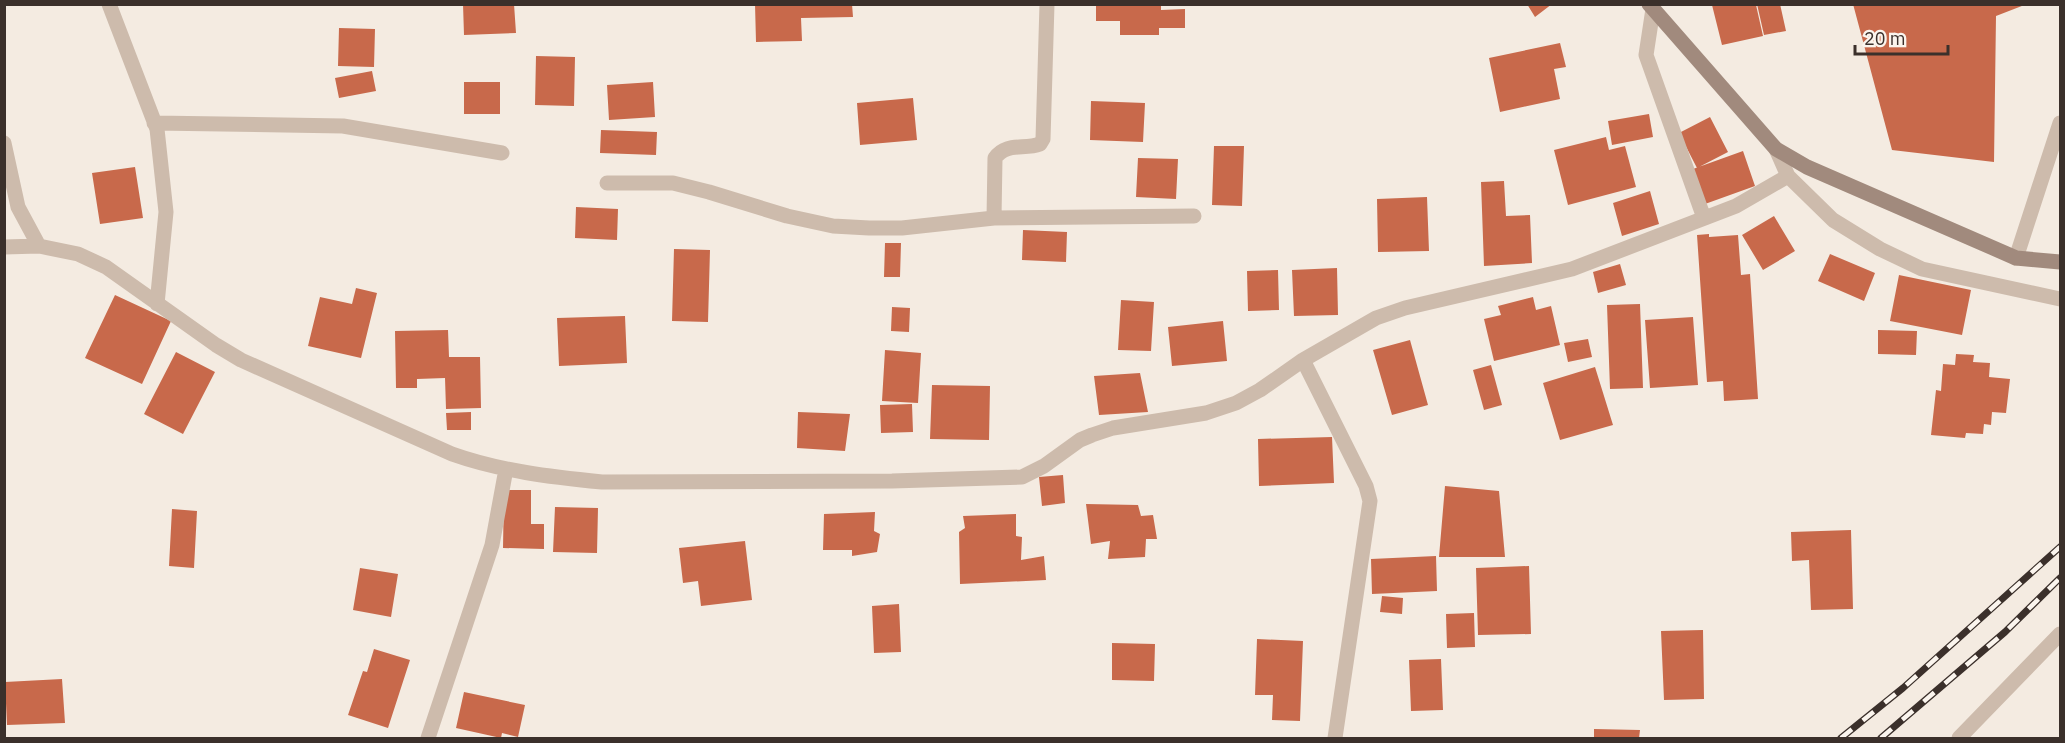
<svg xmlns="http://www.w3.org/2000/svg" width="2065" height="743" font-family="'IBM Plex Sans',sans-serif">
<rect width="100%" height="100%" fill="#f4ebe1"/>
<!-- building -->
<path fill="#c8694b" d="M 463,4 L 514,4 L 516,33 L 464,35 Z
M 755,4 L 852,4 L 853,17 L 801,18 L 802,41 L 756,42 Z
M 1096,4 L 1161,4 L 1161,10 L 1185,9 L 1185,28 L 1159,28 L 1159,35 L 1120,35 L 1120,21 L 1096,21 Z
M 1527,4 L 1552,4 L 1535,17 Z
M 1757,4 L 1780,4 L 1786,31 L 1764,35 Z
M 1853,4 L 2027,4 L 1996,16 L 1994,162 L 1892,150 Z
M 1712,5 L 1756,5 L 1763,36 L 1722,45 Z
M 339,28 L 375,29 L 374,67 L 338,66 Z
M 1560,43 L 1566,67 L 1554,69 L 1560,99 L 1500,112 L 1489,58 Z
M 536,56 L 575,57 L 574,106 L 535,105 Z
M 372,71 L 376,91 L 339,98 L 335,78 Z
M 464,82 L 500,82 L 500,114 L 464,114 Z
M 653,82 L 655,117 L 609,120 L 607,85 Z
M 913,98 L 917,140 L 860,145 L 857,103 Z
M 1091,101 L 1145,103 L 1143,142 L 1090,140 Z
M 1649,114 L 1653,137 L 1612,145 L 1608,121 Z
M 1710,117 L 1728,152 L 1697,168 L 1679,133 Z
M 601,130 L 657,132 L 656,155 L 600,153 Z
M 1606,137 L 1609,150 L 1625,146 L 1636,187 L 1568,205 L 1554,150 Z
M 1214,146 L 1244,146 L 1242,206 L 1212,205 Z
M 1743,151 L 1755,186 L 1705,204 L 1693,169 Z
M 1138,158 L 1178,159 L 1176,199 L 1136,197 Z
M 135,167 L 143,218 L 100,224 L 92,173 Z
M 1504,181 L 1506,216 L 1530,215 L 1532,263 L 1484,266 L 1481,182 Z
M 1650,191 L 1659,224 L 1622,236 L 1613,203 Z
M 1427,197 L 1429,251 L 1378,252 L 1377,199 Z
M 576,207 L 618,209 L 617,240 L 575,238 Z
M 1774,216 L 1795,251 L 1763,270 L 1742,235 Z
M 1023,230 L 1067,232 L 1066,262 L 1022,260 Z
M 1709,234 L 1709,237 L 1738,235 L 1741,275 L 1750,274 L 1758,399 L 1724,401 L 1723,381 L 1707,382 L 1697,235 Z
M 885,243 L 901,243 L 900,277 L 884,277 Z
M 674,249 L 710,250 L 708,322 L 672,321 Z
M 1830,254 L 1875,273 L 1864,301 L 1818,281 Z
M 1620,264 L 1626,285 L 1598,293 L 1593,272 Z
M 1337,268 L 1338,315 L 1294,316 L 1292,270 Z
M 1278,270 L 1279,310 L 1248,311 L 1247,271 Z
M 1899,275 L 1971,290 L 1962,335 L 1890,321 Z
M 356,288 L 377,293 L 361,358 L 308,346 L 320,297 L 352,304 Z
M 115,295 L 171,321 L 142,384 L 85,358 Z
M 1533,297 L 1536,310 L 1551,306 L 1560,345 L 1494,361 L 1484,319 L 1501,315 L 1498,306 Z
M 1121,300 L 1154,302 L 1151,351 L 1118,350 Z
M 1640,304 L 1643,388 L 1610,389 L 1607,305 Z
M 892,307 L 910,308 L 909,332 L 891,331 Z
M 625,316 L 627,363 L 559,366 L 557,318 Z
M 1693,317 L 1698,385 L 1650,388 L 1645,320 Z
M 1223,321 L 1227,361 L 1172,366 L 1168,327 Z
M 448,330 L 449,357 L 480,357 L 481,408 L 446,409 L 445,378 L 417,379 L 417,388 L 396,388 L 395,331 Z
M 1878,330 L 1917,331 L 1916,355 L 1878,354 Z
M 1588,339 L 1592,357 L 1568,362 L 1564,343 Z
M 1410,340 L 1428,405 L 1392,415 L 1373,350 Z
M 885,350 L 921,353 L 918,403 L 882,401 Z
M 176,352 L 215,372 L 183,434 L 144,414 Z
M 1956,354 L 1974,355 L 1973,362 L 1990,363 L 1989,377 L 2010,379 L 2006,413 L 1992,412 L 1991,425 L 1984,424 L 1983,434 L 1966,433 L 1965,438 L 1931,435 L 1936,390 L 1941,391 L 1943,364 L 1955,365 Z
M 1491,365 L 1502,405 L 1484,410 L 1473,370 Z
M 1595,367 L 1613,425 L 1560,440 L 1543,383 Z
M 1140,373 L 1148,412 L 1099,415 L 1094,376 Z
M 932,385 L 990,386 L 989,440 L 930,439 Z
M 912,404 L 913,432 L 881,433 L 880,405 Z
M 471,412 L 471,430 L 447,430 L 446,413 Z
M 798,412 L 850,414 L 845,451 L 797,448 Z
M 1332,437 L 1334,483 L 1259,486 L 1258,439 Z
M 1063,475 L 1065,503 L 1042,506 L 1039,477 Z
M 1445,486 L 1499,491 L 1505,557 L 1439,557 Z
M 504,490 L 531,490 L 531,524 L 544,524 L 544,549 L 503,548 Z
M 1086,504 L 1138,505 L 1141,516 L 1153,515 L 1157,539 L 1146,539 L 1145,557 L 1108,559 L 1110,541 L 1091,544 Z
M 555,507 L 598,508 L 597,553 L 553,552 Z
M 172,509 L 197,511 L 194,568 L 169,566 Z
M 875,512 L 874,531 L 880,534 L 877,552 L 852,556 L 852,550 L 823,550 L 824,514 Z
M 1016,514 L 1016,536 L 1022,537 L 1021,560 L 1044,556 L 1046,580 L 960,584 L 959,532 L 965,528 L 963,516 Z
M 1851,530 L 1853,609 L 1811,610 L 1809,560 L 1792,561 L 1791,532 Z
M 745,541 L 752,600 L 701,606 L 698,581 L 683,583 L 679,548 Z
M 1436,556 L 1437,591 L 1372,594 L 1371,559 Z
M 1529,566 L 1531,634 L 1478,635 L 1476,568 Z
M 360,568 L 398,574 L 391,617 L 353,610 Z
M 1382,596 L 1403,598 L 1402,614 L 1380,612 Z
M 899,604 L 901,652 L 874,653 L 872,606 Z
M 1474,613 L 1475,647 L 1447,648 L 1446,614 Z
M 1703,630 L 1704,699 L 1664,700 L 1661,631 Z
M 1257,639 L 1303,641 L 1300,721 L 1272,720 L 1273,695 L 1255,695 Z
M 1112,643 L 1155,644 L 1154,681 L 1112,680 Z
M 374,649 L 410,660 L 388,728 L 348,715 L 363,671 L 367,672 Z
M 1441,659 L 1443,710 L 1411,711 L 1409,660 Z
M 62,679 L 65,723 L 7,725 L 5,682 Z
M 464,692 L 525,705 L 518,737 L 502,733 L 501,738 L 456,728 Z
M 1594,729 L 1640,730 L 1639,738 L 1594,738 Z"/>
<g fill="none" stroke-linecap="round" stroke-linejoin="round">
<!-- minor -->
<path stroke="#cdbbac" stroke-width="15" d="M 109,4 L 157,129 L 166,212 L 157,304
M 1653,9 L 1646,55 L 1704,218
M 154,123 L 343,126 L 502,153
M 4,143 L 18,207 L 39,246
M 1776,149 L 1788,176 L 1833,220 L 1880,249 L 1922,269 L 2060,299
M 607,183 L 673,183 L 709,192 L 787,216 L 833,226 L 869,228 L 902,228 L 994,218 L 1194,216
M 994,218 L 995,158 C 1006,142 1024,150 1040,144 L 1043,139 L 1047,4
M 4,247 L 39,246 L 78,254 L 106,267 L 216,345 L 241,360 L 452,454 C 500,471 551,477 602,482 L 892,481 L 1022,477 L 1044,466 L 1080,440 L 1092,435 L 1113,428 L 1206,413 L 1236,403 L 1260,390 L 1303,360 L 1376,318 L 1405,308 L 1572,269 L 1736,206 L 1788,176
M 2016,258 L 2060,123
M 1303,360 L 1366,486 L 1370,501 L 1335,738
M 428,738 L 492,545 L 506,469
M 1959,738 L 2060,634"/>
<!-- secondary -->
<path stroke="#a18a7d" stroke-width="15" d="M 1649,4 L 1776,149 L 1807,167 L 2016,258 L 2060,262"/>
<defs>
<path id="rail" d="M 1841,738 L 1903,688 L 2060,547
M 1881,738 L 2005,632 L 2060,578"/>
</defs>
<!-- rail casing -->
<use href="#rail" stroke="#3b302b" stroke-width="7"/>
<!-- rail -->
<use href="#rail" stroke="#fbf5ee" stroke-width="4.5" stroke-dasharray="14" stroke-linecap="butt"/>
</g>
<!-- border -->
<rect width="2065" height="743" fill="none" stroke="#3b302b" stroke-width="12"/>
<!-- scale -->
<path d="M1855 45v9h93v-9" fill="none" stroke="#3b302b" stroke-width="3"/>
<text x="1864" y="45" font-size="18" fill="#3b302b" stroke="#fbf5ee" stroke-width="4.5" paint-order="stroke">20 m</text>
</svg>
